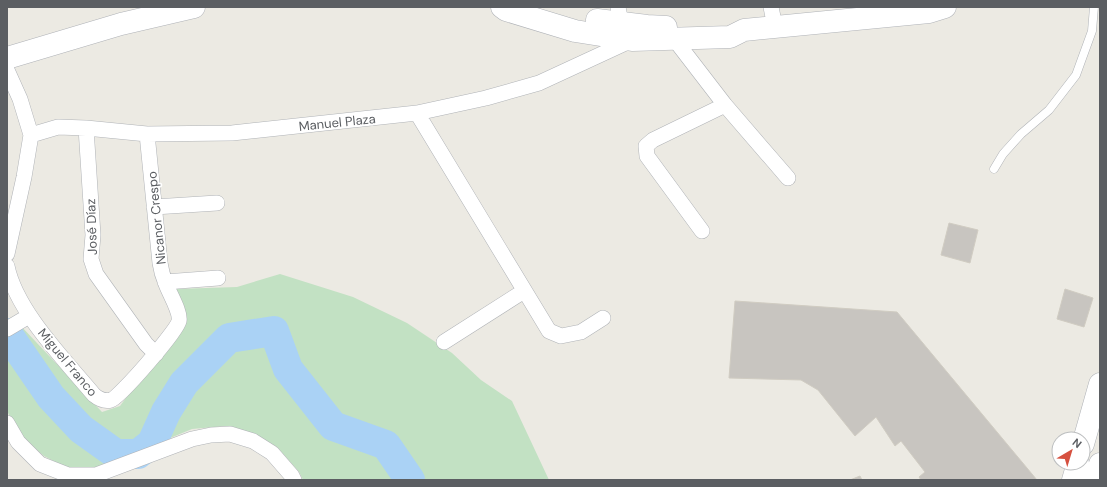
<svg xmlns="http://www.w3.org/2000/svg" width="1107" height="487" font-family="'DM Sans',sans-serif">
<rect width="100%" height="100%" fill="#eceae3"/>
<!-- green -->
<path fill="#c2e1c3" d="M 280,274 L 353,297 L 407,323 L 452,353 L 481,380 L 512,401 L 549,480 L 303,480 L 299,472 L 277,447 L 257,436 L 226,426 L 192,429 L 93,470 L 67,468 L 44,456 L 21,437 L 7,411 L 7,333 L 20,325 L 102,412 L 120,406 L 182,323 L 176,289 L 237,287 Z"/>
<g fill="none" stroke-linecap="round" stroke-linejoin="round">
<!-- river -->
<path stroke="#aad2f5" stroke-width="30" d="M 7,333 L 51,397 L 81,429 L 116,454 L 138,454 L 152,443 L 166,412 L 184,383 L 229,338 L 274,331 L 288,369 L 333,426 L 386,445 L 410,480"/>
</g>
<!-- building -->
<path fill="#c8c5c0" stroke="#d0ccc2" d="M 949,223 L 978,230 L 970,263 L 941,255 Z
M 1065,289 L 1093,298 L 1084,327 L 1057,319 Z
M 735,301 L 897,312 L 1037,480 L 921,480 L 919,477 L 925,472 L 901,441 L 895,446 L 876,417 L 855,436 L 818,390 L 801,380 L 729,378 Z
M 860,476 L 862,480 L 850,480 Z"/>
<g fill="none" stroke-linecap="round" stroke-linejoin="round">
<defs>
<path id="lane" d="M 994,169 L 1003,154 L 1021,134 L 1049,110 L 1076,75 L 1092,31 L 1094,7"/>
<path id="street" d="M 771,7 L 775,27
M 675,40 L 725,105 L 788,178
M 7,70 L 20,99 L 31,135 L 24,177 L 7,254
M 417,113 L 549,331 L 561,336 L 581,332 L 603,318
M 86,128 L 93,235 L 91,259 L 96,274 L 146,344 L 156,354
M 31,135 L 58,127 L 86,128 L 147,134 L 232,133 L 417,113 L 486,98 L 539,83 L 632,40 L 621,23 L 618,7
M 154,207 L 217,203
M 702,231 L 647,156 L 646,146 L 653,140 L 725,105
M 7,266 C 16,311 65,360 94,395 C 99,399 104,402 111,400 C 120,397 177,331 179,321 C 181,312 169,293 166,284 C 163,277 161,270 160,263 L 147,134
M 165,282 L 218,278
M 7,329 L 29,316
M 444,342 L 524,291
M 7,423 L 18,442 L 40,464 L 68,475 L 96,475 L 192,439 L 211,435 L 230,434 L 253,441 L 272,453 L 292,476 L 294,480"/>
<path id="secondary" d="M 502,7 L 506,10 L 575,31 L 632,40 L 730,37 L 744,30 L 929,12 L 945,7
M 597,20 L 647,26 L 666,27
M 7,58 L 121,24 L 194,7
M 1083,444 L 1100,384
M 1073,480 L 1078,463
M 1095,480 L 1100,464"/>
</defs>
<!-- lane casing -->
<use href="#lane" stroke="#b0b3b7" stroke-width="9"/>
<!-- street casing -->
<use href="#street" stroke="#b0b3b7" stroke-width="16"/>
<!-- secondary casing -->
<use href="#secondary" stroke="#afb2b7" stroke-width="23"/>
<!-- lane -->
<use href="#lane" stroke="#fff" stroke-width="8"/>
<!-- street -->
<use href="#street" stroke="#fff" stroke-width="15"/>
<!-- secondary -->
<use href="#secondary" stroke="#fff" stroke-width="22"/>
</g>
<g text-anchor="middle" stroke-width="3.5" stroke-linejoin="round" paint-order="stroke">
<!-- street labels -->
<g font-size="13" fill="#5b5e62" stroke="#fff">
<text transform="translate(337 122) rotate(-6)" y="5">Manuel Plaza</text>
<text transform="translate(156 218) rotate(-96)" y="5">Nicanor Crespo</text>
<text transform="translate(91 227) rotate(-92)" y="5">José Díaz</text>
<text transform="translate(68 362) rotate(50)" y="5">Miguel Franco</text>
</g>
</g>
<!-- border -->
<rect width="1107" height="487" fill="none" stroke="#5b5e62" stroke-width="16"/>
<!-- north arrow -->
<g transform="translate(1071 451) rotate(38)"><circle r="19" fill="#ffffff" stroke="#bdbfc0"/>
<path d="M0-3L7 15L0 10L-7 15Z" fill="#d6503f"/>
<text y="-6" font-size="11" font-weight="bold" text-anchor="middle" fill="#5b5e62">N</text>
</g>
</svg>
